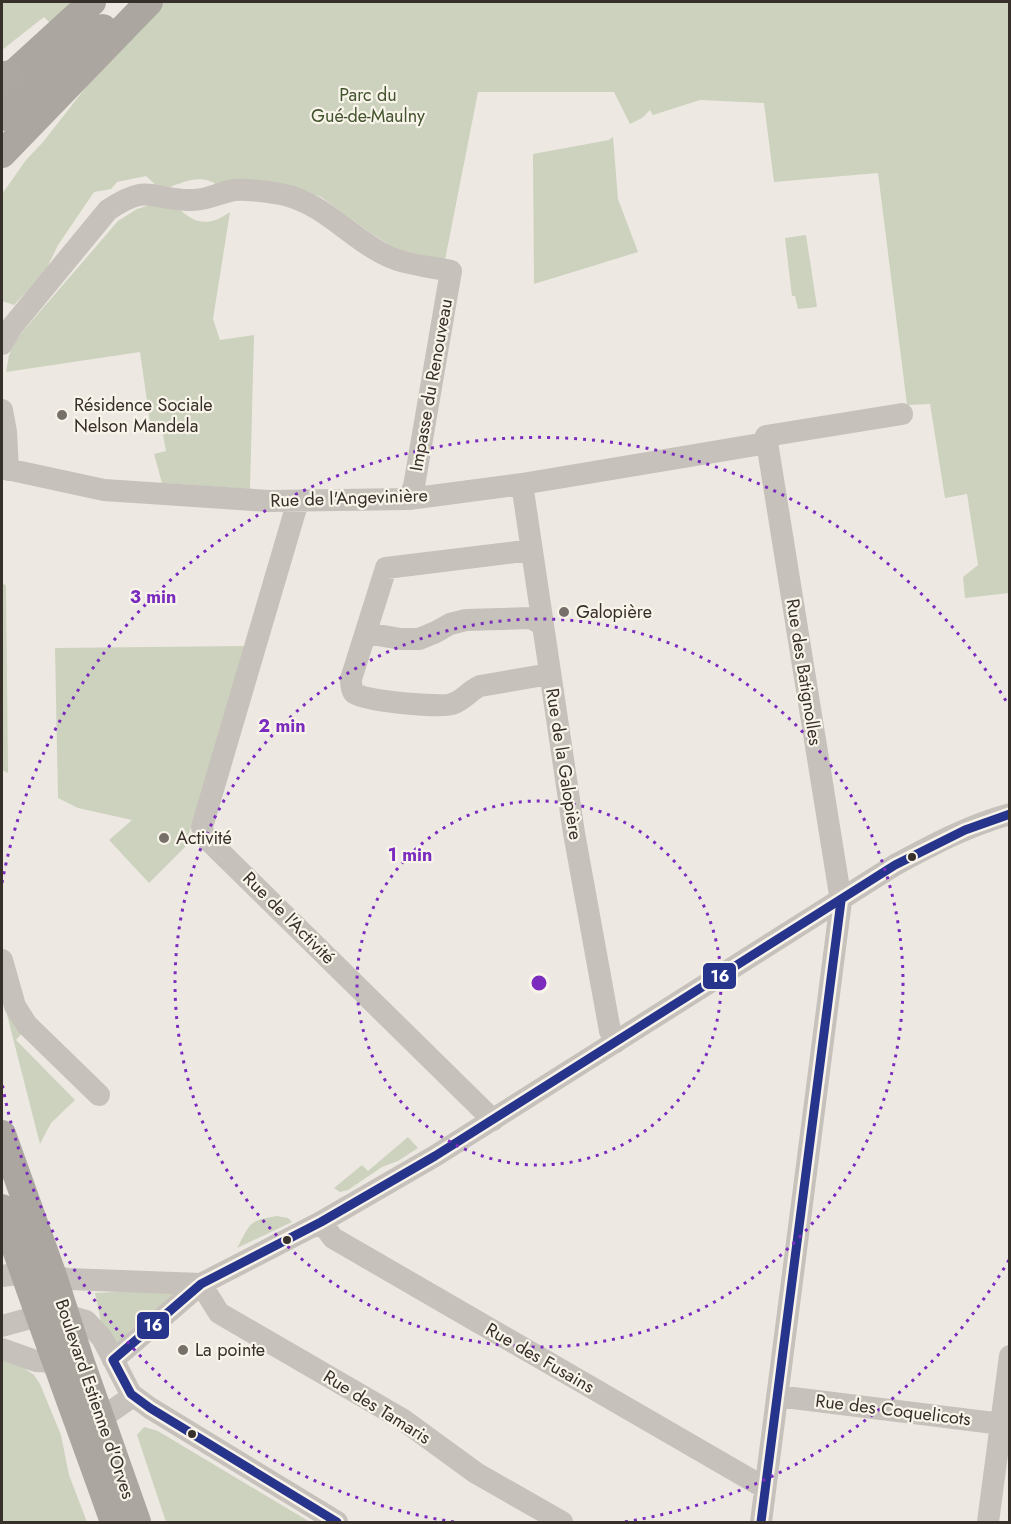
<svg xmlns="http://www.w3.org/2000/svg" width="1011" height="1524" font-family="Jost,sans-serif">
<rect width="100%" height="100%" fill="#ede9e2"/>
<!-- green -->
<path fill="#ccd2bd" d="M 2,2 L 75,2 L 51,24 L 44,17 L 2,50 Z
M 158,2 L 1009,2 L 1009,593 L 965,598 L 963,577 L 978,565 L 967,494 L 945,498 L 930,404 L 907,405 L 878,173 L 774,182 L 764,103 L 700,100 L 653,115 L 650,110 L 642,118 L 630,124 L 614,92 L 478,92 L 445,260 L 396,249 L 372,234 L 321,197 L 280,184 L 217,185 C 200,172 180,184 161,190 L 146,176 L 117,182 L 111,189 L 94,192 L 58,245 L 45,272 L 14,305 L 2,301 L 2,194 L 26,160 L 43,142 L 97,73 Z
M 613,137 L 618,199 L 638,252 L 534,284 L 533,154 L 609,140 Z
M 175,204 C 192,224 208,228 230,212 L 213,319 L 220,340 L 254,335 L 250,489 L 162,483 L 154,454 L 166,451 L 162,429 L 151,429 L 140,352 L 6,372 L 9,355 L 18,337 L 118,221 L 137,209 L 150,205 Z
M 806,235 L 817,307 L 798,309 L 795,296 L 792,296 L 785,238 Z
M 2,584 L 6,585 L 8,773 L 2,770 Z
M 246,646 L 185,847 L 149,883 L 109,840 L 132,820 L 78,808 L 58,798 L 55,648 Z
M 2,995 L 24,1031 L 16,1040 L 75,1100 L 51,1123 L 40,1144 Z
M 408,1137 L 418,1148 L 398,1161 L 382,1167 L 348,1190 L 340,1192 L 334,1188 L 362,1165 L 368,1171 Z
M 277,1216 L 288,1218 L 292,1222 L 237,1248 C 251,1223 247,1221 277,1216 Z
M 174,1289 L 176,1291 L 116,1343 L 101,1322 L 95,1293 Z
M 2,1359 L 24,1368 L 34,1375 L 40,1384 L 61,1435 L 69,1475 L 87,1522 L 2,1522 Z
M 144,1427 L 158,1431 L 310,1522 L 166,1522 L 137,1435 Z"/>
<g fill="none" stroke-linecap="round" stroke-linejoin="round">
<!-- minor -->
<path stroke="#c6c1bb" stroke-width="22" d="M 2,344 L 11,328 L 108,210 C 150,182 149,200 191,200 C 206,201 220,192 235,190 C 249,189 268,192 281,194 C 325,203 352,241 392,258 C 409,265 432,267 451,271 L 414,486 L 409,499
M 2,410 L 6,432 L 8,470
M 2,468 L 104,490 L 269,501 L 409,499 L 522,484 L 767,443
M 522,484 L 574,833 L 610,1031 L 616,1042
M 298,501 L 202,827 L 204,836 L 493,1120
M 532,550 L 386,568 L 351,679 C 351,683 351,689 354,693 C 360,701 441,708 452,704 C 464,700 469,691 480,686 L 550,674
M 366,633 L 401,639 L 419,639 L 436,632 L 450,624 L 466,620 L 531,618 L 543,625
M 2,960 L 15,1006 L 27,1025 L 99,1095
M 321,1222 L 333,1238 L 765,1488
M 2,1276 L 32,1272 L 68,1279 L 201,1284
M 201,1284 L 219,1313 L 402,1419 L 476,1473 L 562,1522
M 2,1326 L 49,1313 L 66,1315 L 86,1321 L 102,1338 L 131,1394 L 150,1408 L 337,1522
M 2,1349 L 36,1361 L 55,1362
M 113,1360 L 201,1284 L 321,1222 L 435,1156 L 895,865 C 932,845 969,825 1010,814
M 777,1396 L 1010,1425
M 100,1419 L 126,1401 L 131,1394
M 761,1522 L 841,901 L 766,436 L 902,414
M 988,1522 L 1010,1356"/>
<!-- major -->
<path stroke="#aba6a0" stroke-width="28" d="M 2,84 L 92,2
M 2,117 L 71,52 L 103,28
M 2,154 L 149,2
M 2,1134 L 53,1276 L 81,1363 L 137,1522
M 2,1208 C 37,1313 77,1417 114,1522"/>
<!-- highway -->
<path stroke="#aca8a1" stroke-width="33" d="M 2,80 L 8,77"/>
<defs>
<path id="bus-1" d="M 337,1522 L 150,1408 L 131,1394 L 113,1360 L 201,1284 L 321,1222 L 435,1156 L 895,865 L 965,830 L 1010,814
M 761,1522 L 841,901"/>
</defs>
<!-- bus-1 casing -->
<use href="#bus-1" stroke="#f9f4ea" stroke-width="14"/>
<!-- bus-1 -->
<use href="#bus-1" stroke="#27348b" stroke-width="9"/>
</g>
<!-- distance rings -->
<g fill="none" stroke="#7b2cbf" stroke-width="3" stroke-dasharray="3 6">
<circle cx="539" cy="983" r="182"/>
<circle cx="539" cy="983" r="364"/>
<path d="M1009 1260A546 546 0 0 1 624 1522M454 1522A546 546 0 0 1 2 1083M2 883A546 546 0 0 1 1009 706"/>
</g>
<!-- markers -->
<g fill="#77706a" stroke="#f9f4ea" stroke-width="2">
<circle cx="62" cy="415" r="6"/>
<circle cx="564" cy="612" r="6"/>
<circle cx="164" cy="838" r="6"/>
<circle cx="183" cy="1350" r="6"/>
</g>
<g fill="#372f29" stroke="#f9f4ea" stroke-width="2">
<circle cx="912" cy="857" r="5"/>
<circle cx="287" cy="1240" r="5"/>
<circle cx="192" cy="1434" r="5"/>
</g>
<g text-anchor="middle" stroke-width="4.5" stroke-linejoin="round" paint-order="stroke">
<!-- park labels -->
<g font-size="18" fill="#42542e" stroke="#f9f4ea">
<text x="368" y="101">Parc du<tspan x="368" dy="21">Gué-de-Maulny</tspan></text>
</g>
<!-- street labels -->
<g font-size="18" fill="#372f29" stroke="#f9f4ea">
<text transform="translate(431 385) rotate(-80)" y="6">Impasse du Renouveau</text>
<text transform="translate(349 498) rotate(-2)" y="6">Rue de l'Angevinière</text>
<text transform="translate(804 672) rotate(81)" y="6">Rue des Batignolles</text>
<text transform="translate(564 764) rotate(81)" y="6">Rue de la Galopière</text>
<text transform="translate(289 918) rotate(45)" y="6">Rue de l'Activité</text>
<text transform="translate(540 1358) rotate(30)" y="6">Rue des Fusains</text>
<text transform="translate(95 1399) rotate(71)" y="6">Boulevard Estienne d'Orves</text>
<text transform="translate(377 1407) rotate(32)" y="6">Rue des Tamaris</text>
<text transform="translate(893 1410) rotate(7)" y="6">Rue des Coquelicots</text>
</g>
<!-- poi labels -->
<g font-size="18" fill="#372f29" stroke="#f9f4ea" text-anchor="start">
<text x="74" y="411">Résidence Sociale<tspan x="74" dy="21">Nelson Mandela</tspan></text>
<text x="576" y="618">Galopière</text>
<text x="176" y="844">Activité</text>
<text x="195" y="1356">La pointe</text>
</g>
</g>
<circle cx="539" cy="983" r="9" fill="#7b2cbf" stroke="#f9f4ea" stroke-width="3"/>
<g font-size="18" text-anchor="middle" font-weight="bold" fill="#7b2cbf" stroke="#f9f4ea" stroke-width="4.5" stroke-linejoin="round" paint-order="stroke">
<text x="153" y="603">3 min</text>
<text x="282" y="732">2 min</text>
<text x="410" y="861">1 min</text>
</g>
<g stroke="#f9f4ea" stroke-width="2">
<rect x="702" y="962" width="35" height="28" rx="6" fill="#27348b"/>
<rect x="136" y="1311" width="34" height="29" rx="6" fill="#27348b"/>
</g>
<g font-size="16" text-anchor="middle" font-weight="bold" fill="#fff">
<text x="720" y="982">16</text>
<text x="153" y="1331">16</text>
</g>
<!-- border -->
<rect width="1011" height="1524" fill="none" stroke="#372f29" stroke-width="6"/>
</svg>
